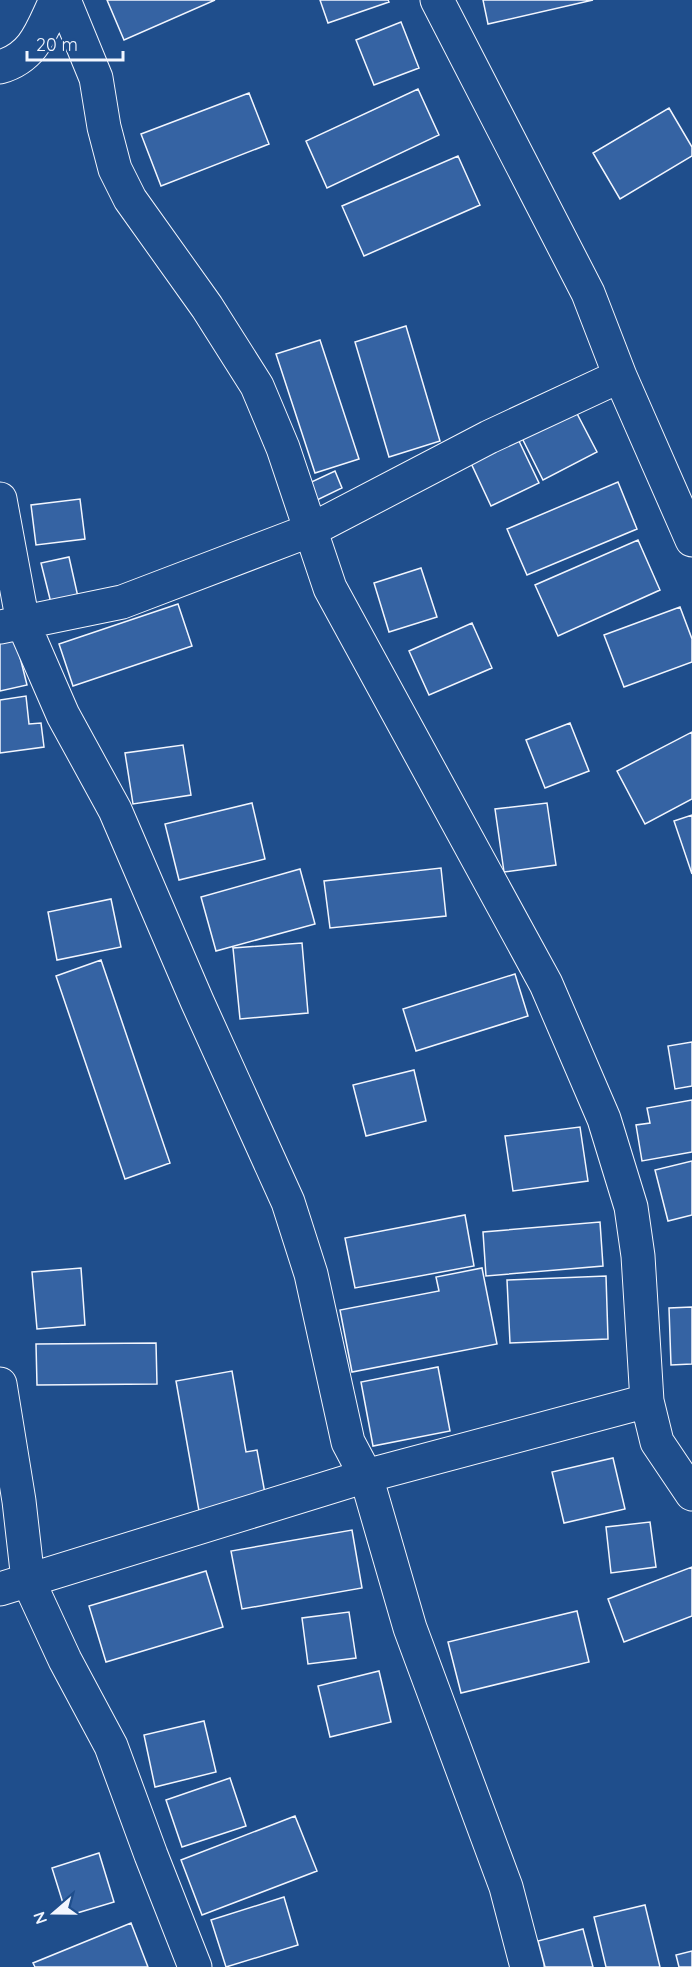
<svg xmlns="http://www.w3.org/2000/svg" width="692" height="1967" font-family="Quicksand,sans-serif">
<rect width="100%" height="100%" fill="#1f4e8c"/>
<!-- building -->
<path fill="#3563a3" stroke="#f2f6ff" stroke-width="1.5" d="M 107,0 L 215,0 L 124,40 Z
M 320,0 L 388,0 L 389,2 L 328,23 Z
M 483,0 L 593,0 L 488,24 Z
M 401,22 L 419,68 L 374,85 L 356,40 Z
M 418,89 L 439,135 L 327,188 L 306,141 Z
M 249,93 L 269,144 L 161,186 L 141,134 Z
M 669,108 L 692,147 L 692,156 L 620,199 L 593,153 Z
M 458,156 L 480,205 L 364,256 L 342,206 Z
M 406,326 L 440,441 L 389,457 L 355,342 Z
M 320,340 L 359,459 L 315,473 L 276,354 Z
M 572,404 L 597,452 L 543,480 L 519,432 Z
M 518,439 L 539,483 L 491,506 L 470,461 Z
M 335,471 L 342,488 L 315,501 L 307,484 Z
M 618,482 L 637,529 L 527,575 L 507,529 Z
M 80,499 L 85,539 L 36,545 L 31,505 Z
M 638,540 L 660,590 L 558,636 L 535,585 Z
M 69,557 L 78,597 L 51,603 L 41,563 Z
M 421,568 L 437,617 L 389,632 L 374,583 Z
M 178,604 L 192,646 L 73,686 L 59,644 Z
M 680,607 L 692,639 L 692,662 L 624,687 L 604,635 Z
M 472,623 L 492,668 L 429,695 L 409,651 Z
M 14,633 L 27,685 L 0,691 L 0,636 Z
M 26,696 L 29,724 L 41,723 L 44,747 L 0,753 L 0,700 Z
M 570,723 L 589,771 L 545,788 L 526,740 Z
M 692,732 L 692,799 L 645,824 L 617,771 Z
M 183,745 L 191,795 L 133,804 L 125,753 Z
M 252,803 L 265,859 L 179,880 L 165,824 Z
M 547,803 L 556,865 L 504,872 L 495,809 Z
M 692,815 L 692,874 L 674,821 Z
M 441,868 L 446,916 L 330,928 L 324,881 Z
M 300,869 L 315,924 L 216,951 L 201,897 Z
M 111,899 L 121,947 L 57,960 L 48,912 Z
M 302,943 L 308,1013 L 240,1019 L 233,948 Z
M 101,960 L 170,1163 L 125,1179 L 56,976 Z
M 515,974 L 528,1016 L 416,1051 L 403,1009 Z
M 692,1042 L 692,1086 L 675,1089 L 668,1046 Z
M 414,1070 L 426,1121 L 366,1136 L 353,1085 Z
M 692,1100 L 692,1152 L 642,1161 L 636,1125 L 650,1123 L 647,1108 Z
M 580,1127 L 588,1181 L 513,1191 L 505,1136 Z
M 692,1161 L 692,1215 L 668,1221 L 655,1170 Z
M 465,1215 L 474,1266 L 355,1288 L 345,1238 Z
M 600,1222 L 603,1266 L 486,1276 L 483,1232 Z
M 81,1268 L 85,1325 L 37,1329 L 32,1272 Z
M 482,1268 L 497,1344 L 352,1372 L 340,1310 L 439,1291 L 436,1277 Z
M 606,1276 L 608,1339 L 510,1343 L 507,1280 Z
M 692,1307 L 692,1364 L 671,1365 L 669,1308 Z
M 156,1343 L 157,1384 L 37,1385 L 36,1344 Z
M 438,1367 L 450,1431 L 373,1446 L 361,1382 Z
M 232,1371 L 246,1452 L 257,1450 L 266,1499 L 199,1511 L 176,1381 Z
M 613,1458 L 625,1509 L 564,1523 L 552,1472 Z
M 650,1522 L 656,1567 L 611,1573 L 606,1527 Z
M 352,1530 L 362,1588 L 242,1609 L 231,1551 Z
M 692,1567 L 692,1616 L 624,1642 L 608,1599 Z
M 206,1571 L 223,1627 L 106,1662 L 89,1606 Z
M 577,1611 L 589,1662 L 461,1693 L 448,1642 Z
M 349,1612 L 356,1658 L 308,1664 L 302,1618 Z
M 379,1671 L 391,1722 L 330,1737 L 318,1686 Z
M 204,1721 L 216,1772 L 155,1787 L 144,1735 Z
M 230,1778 L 246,1826 L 182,1847 L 166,1800 Z
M 295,1816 L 317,1871 L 202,1915 L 181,1860 Z
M 99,1853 L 114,1902 L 67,1916 L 52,1868 Z
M 284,1897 L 298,1945 L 226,1967 L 211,1920 Z
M 645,1905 L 660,1967 L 606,1967 L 594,1917 Z
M 131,1923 L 148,1967 L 35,1967 L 33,1963 Z
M 583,1929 L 593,1967 L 545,1967 L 538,1941 Z
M 692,1951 L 692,1967 L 679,1967 L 676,1955 Z"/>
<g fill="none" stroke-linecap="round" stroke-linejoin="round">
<defs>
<path id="minor" d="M 64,0 L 96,78 L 104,127 L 115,169 L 130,199 L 207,307 L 257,386 L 283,448 L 330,588 L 546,984 L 604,1119 L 631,1207 L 638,1256 L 647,1401 L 657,1442 L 692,1494
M 437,0 L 588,293 L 620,376 L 692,540
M 0,67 C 35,57 42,29 56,0
M 0,499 L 23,623 L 63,715 L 115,810 L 197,1001 L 288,1202 L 311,1274 L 348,1442 L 366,1476 L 410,1628 L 506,1887 L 527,1967
M 0,627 L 122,602 L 311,530 L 489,437 L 620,376
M 0,1384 L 19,1501 L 28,1580 L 65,1660 L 111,1746 L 151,1855 L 195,1967
M 0,1589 L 366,1476 L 647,1401"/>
</defs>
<!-- minor casing -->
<use href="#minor" stroke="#f2f6ff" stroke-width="35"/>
<!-- minor -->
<use href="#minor" stroke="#1f4e8c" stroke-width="33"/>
</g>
<!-- north arrow -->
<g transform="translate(54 1913) rotate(250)" stroke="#1f4e8c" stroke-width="4.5" paint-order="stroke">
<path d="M0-4.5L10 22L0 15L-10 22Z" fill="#f2f6ff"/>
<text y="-9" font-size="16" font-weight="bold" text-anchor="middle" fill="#f2f6ff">N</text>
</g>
<!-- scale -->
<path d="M27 51v9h96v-9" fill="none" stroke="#f2f6ff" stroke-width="3"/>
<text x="36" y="51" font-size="18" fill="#f2f6ff" stroke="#1f4e8c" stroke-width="4.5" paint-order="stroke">20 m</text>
</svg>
